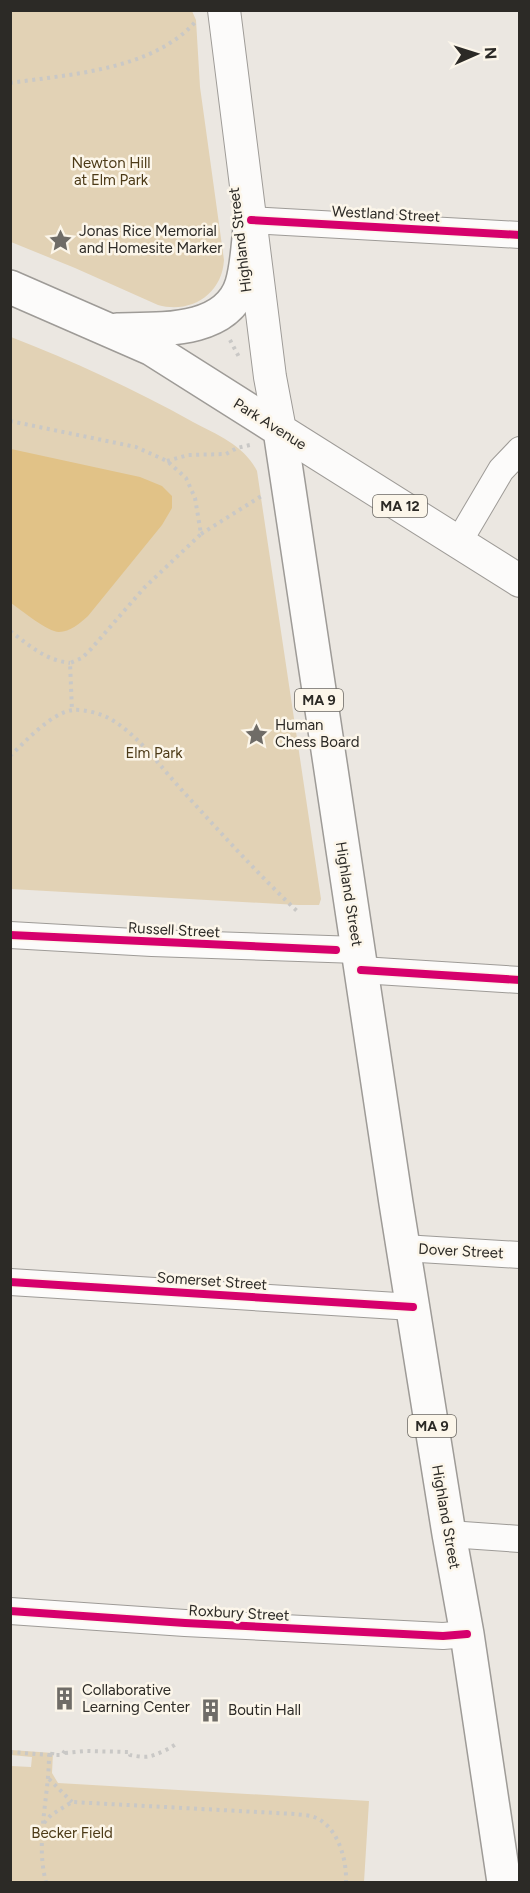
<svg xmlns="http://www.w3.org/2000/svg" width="530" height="1893" font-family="Figtree,sans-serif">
<rect width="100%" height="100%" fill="#ebe7e1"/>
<!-- green -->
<path fill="#e2d2b5" d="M 11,10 L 192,11 L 196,20 L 200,87 L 224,260 C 222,295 190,314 158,305 L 75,268 L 11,242 Z
M 11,337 C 73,361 134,389 193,422 C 216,434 245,446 257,471 L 321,899 L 319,905 L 298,905 L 11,889 Z
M 11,1750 L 53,1753 L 52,1773 L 58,1783 L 369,1801 L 364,1882 L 11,1882 L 11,1766 L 31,1767 L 32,1757 L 11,1755 Z"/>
<!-- water -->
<path fill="#e1c287" d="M 11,449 L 140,477 L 162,486 L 172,496 L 172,508 L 162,525 L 88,616 C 80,623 70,632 59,632 C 48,632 21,610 11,603 Z"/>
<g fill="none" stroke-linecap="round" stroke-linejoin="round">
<defs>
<path id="minor" d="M 251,220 L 520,235
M 458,543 L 501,470 L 520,450
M 10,935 L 152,943 L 358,950
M 361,970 L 520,980
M 403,1248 L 520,1255
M 10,1282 L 413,1307
M 449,1534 L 520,1539
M 10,1611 L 185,1623 L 443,1636 L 467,1634"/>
<path id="major" d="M 224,10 L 270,377 L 280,430 L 520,581"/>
<path id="highway" d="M 10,287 L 152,349 L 280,430 L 396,1203 L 449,1534 L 467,1634 L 504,1882
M 117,330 C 158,329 227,334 242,284 C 248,264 248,241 251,220"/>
</defs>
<!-- minor casing -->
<use href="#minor" stroke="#9e9b97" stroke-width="28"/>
<!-- major casing -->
<use href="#major" stroke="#9e9b97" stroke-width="34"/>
<!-- highway casing -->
<use href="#highway" stroke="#9e9b97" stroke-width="36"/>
<!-- path -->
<path stroke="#c9c8c6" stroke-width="4" stroke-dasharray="3 4.5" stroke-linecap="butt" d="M 10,83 C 72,74 154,70 197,20
M 230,340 L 239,357
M 10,421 L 136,447 L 167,461 L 186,478 L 195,498 L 201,534 L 144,588 L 91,649 L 82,658 L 70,663 L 72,710
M 167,461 L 188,455 L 226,454 L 237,448 L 250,445
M 201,534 L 263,495
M 10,631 C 30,646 45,660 70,663
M 10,756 C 26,741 51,713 73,710 C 84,709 103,714 112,720 C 139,736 159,765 180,788 C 218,830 256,872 297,911
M 10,1752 L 49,1755 C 49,1798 35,1841 46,1882
M 65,1753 L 85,1751 L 130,1752 L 130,1755 C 136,1756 145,1758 151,1756 C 156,1755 174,1747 178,1742
M 49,1755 L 62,1755 L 66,1749
M 52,1755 L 53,1748
M 49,1779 L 72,1802
M 44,1823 L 51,1815 L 72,1802 L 295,1814 C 301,1815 308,1815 314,1817 C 338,1826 347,1860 346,1882"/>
<!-- minor -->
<use href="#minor" stroke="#fcfbfa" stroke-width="26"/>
<!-- major -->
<use href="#major" stroke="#fcfbfa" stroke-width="32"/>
<!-- highway -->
<use href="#highway" stroke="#fcfbfa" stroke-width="33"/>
<defs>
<path id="cycleway" d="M 251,220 L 520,235
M 10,935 L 336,950
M 361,970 L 520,980
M 10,1282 L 413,1307
M 10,1611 L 185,1623 L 443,1636 L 467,1634"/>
</defs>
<!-- cycleway casing -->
<use href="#cycleway" stroke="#fcf6ea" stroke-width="11"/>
<!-- cycleway -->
<use href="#cycleway" stroke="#d6006c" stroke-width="8"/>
</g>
<!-- icons -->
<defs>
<symbol id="sight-bare" viewBox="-9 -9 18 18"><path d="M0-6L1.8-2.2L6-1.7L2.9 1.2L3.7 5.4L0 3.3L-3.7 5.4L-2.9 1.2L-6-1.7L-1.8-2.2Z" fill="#6f6c67" stroke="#fcf6ea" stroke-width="2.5" paint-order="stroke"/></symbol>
<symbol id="building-bare" viewBox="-9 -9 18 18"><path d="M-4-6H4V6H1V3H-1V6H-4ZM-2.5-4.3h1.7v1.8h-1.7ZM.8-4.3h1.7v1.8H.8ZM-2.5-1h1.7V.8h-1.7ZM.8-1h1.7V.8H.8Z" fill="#6f6c67" stroke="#fcf6ea" stroke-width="2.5" paint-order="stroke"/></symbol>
</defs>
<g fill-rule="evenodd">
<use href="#sight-bare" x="44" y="224" width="33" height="33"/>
<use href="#sight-bare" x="240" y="718" width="33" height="33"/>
<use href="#building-bare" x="48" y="1682" width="33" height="33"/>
<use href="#building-bare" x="194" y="1694" width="33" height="33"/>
</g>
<g text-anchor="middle" stroke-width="5" stroke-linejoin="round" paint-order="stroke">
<!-- shield labels -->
<g fill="#fcf6ea" stroke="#6a6761" stroke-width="1.5">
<rect x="373" y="495" width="54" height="22" rx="4.5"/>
<rect x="295" y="689" width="48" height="22" rx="4.5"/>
<rect x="408" y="1415" width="48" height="22" rx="4.5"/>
</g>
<g font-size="14" font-weight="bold" fill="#2c2a26">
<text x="400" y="511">MA 12</text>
<text x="319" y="705">MA 9</text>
<text x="432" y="1431">MA 9</text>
</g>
<!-- park labels -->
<g font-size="15" fill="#4c3a17" stroke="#fcf6ea">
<text x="111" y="168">Newton Hill<tspan x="111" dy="17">at Elm Park</tspan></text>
<text x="154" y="758">Elm Park</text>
<text x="72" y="1838">Becker Field</text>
</g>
<!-- street labels -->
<g font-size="15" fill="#2c2a26" stroke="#fcf6ea">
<text transform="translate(386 214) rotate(3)" y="5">Westland Street</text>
<text transform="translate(240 240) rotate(-97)" y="5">Highland Street</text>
<text transform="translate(270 424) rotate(32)" y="5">Park Avenue</text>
<text transform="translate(349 894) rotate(81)" y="5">Highland Street</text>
<text transform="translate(174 930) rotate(3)" y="5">Russell Street</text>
<text transform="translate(461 1251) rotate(3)" y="5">Dover Street</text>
<text transform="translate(212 1281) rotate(4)" y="5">Somerset Street</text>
<text transform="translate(446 1517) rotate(80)" y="5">Highland Street</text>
<text transform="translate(239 1613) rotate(3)" y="5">Roxbury Street</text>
</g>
<!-- poi labels -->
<g font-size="15" fill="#2c2a26" stroke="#fcf6ea" text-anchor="start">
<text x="79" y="236">Jonas Rice Memorial<tspan x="79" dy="17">and Homesite Marker</tspan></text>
<text x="275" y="730">Human<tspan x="275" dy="17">Chess Board</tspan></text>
<text x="82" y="1695">Collaborative<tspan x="82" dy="17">Learning Center</tspan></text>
<text x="228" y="1715">Boutin Hall</text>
</g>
</g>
<!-- border -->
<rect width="530" height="1893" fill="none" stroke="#2c2a26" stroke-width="24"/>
<!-- north arrow -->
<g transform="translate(476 54) rotate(87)" stroke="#fcf6ea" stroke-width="4.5" paint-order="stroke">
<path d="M0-4.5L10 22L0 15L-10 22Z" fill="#2c2a26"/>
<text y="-9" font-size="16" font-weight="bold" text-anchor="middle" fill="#2c2a26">N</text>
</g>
</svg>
